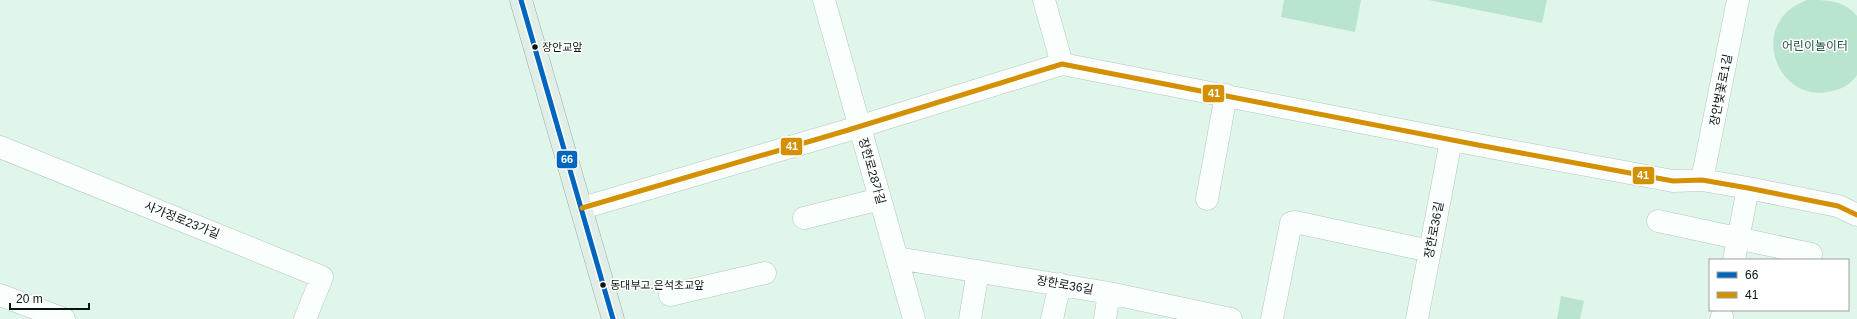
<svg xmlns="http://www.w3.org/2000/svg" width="1857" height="319" font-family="Helvetica,'Noto Sans KR',sans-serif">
<rect width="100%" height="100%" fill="#e0f6eb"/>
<!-- green -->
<path fill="#b8e4d0" d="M 1284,0 L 1361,0 L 1355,32 L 1281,17 Z
M 1429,0 L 1547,0 L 1542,23 Z
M 1807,0 C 1827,0 1844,0 1857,16 L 1857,75 C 1851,84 1842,89 1832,91 C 1782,105 1751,36 1793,7 C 1797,4 1803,2 1807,0 Z
M 1561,296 L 1584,301 L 1580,319 L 1557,319 Z"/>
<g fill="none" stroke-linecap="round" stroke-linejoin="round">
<defs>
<path id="minor" d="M 824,0 L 914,319
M 1044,0 L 1062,64
M 0,147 L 322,277 L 305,319
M 1702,180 L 1738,0
M 1207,199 L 1226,95
M 582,208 L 845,131 L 1062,64 L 1478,145 L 1673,181 L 1702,180 L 1748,188 L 1838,206 L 1857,215
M 804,218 L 880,199
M 1658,221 L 1811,254
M 897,258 L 1109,293 L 1231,319
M 1734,260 L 1748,188
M 0,295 L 64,319
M 670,295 L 765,273
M 970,319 L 978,271
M 1052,319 L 1060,284
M 1105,319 L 1109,293
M 1272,319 L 1291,223 L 1295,222 L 1430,251
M 1417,319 L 1451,140
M 1721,319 L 1722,317"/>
<path id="major" d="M 521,0 L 613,319"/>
</defs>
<!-- minor casing -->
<use href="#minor" stroke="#b5c6be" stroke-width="23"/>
<!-- major casing -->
<use href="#major" stroke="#97b0a5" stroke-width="23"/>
<!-- minor -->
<use href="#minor" stroke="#fafefc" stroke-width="22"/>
<!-- major -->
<use href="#major" stroke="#e1eee8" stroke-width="22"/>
<defs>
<path id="bus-1" d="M 521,0 L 613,319"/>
<path id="bus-2" d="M 582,208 L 845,131 L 1062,64 L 1478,145 L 1673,181 L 1702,180 L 1748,188 L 1838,206 L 1857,215"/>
</defs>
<!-- bus-1 casing -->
<use href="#bus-1" stroke="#fff" stroke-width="8"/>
<!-- bus-2 casing -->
<use href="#bus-2" stroke="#fff" stroke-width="8"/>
<!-- bus-1 -->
<use href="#bus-1" stroke="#0065bd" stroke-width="5"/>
<!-- bus-2 -->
<use href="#bus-2" stroke="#d39002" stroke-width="5"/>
</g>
<!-- markers -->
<g fill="#07160f" stroke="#fff" stroke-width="1.5">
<circle cx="535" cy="47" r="3.5"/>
<circle cx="603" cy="285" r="3.5"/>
</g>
<g text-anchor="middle" stroke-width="3" stroke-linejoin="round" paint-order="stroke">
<!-- bus labels -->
<g font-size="11" fill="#07160f" stroke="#fff" text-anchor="start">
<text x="542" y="51">장안교앞</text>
<text x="610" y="289">동대부고.은석초교앞</text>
</g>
<!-- park labels -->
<g font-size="12" fill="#255240" stroke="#fff">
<text x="1815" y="50">어린이놀이터</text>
</g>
<!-- street labels -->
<g font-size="12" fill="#07160f" stroke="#fff">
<text transform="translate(1721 90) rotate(-79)" y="4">장안벚꽃로1길</text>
<text transform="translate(872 171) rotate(74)" y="4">장한로28가길</text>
<text transform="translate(182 220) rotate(22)" y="4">사가정로23가길</text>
<text transform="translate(1434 230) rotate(-79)" y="4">장한로36길</text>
<text transform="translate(1065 285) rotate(10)" y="4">장한로36길</text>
</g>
</g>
<g stroke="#fff" stroke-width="1.5">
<rect x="1202" y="84" width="23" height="19" rx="4" fill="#d39002"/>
<rect x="780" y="137" width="23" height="19" rx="4" fill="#d39002"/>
<rect x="556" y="150" width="22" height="19" rx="4" fill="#0065bd"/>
<rect x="1632" y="166" width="23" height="19" rx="4" fill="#d39002"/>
</g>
<g font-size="11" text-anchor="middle" font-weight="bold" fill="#fff">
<text x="1214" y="97">41</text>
<text x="792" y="150">41</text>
<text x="567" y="163">66</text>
<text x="1643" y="179">41</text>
</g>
<!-- legend -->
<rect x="1709" y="259" width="140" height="52" fill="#ffffff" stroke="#9ca29f"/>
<rect x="1717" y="272" width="20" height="6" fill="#0065bd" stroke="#9ca29f"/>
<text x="1745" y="279" font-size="12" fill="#07160f">66</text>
<rect x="1717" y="292" width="20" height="6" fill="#d39002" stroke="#9ca29f"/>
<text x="1745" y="299" font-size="12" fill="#07160f">41</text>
<!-- scale -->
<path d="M10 303v6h79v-6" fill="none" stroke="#07160f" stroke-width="2"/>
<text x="16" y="303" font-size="12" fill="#07160f" stroke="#ffffff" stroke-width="3" paint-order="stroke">20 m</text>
</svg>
